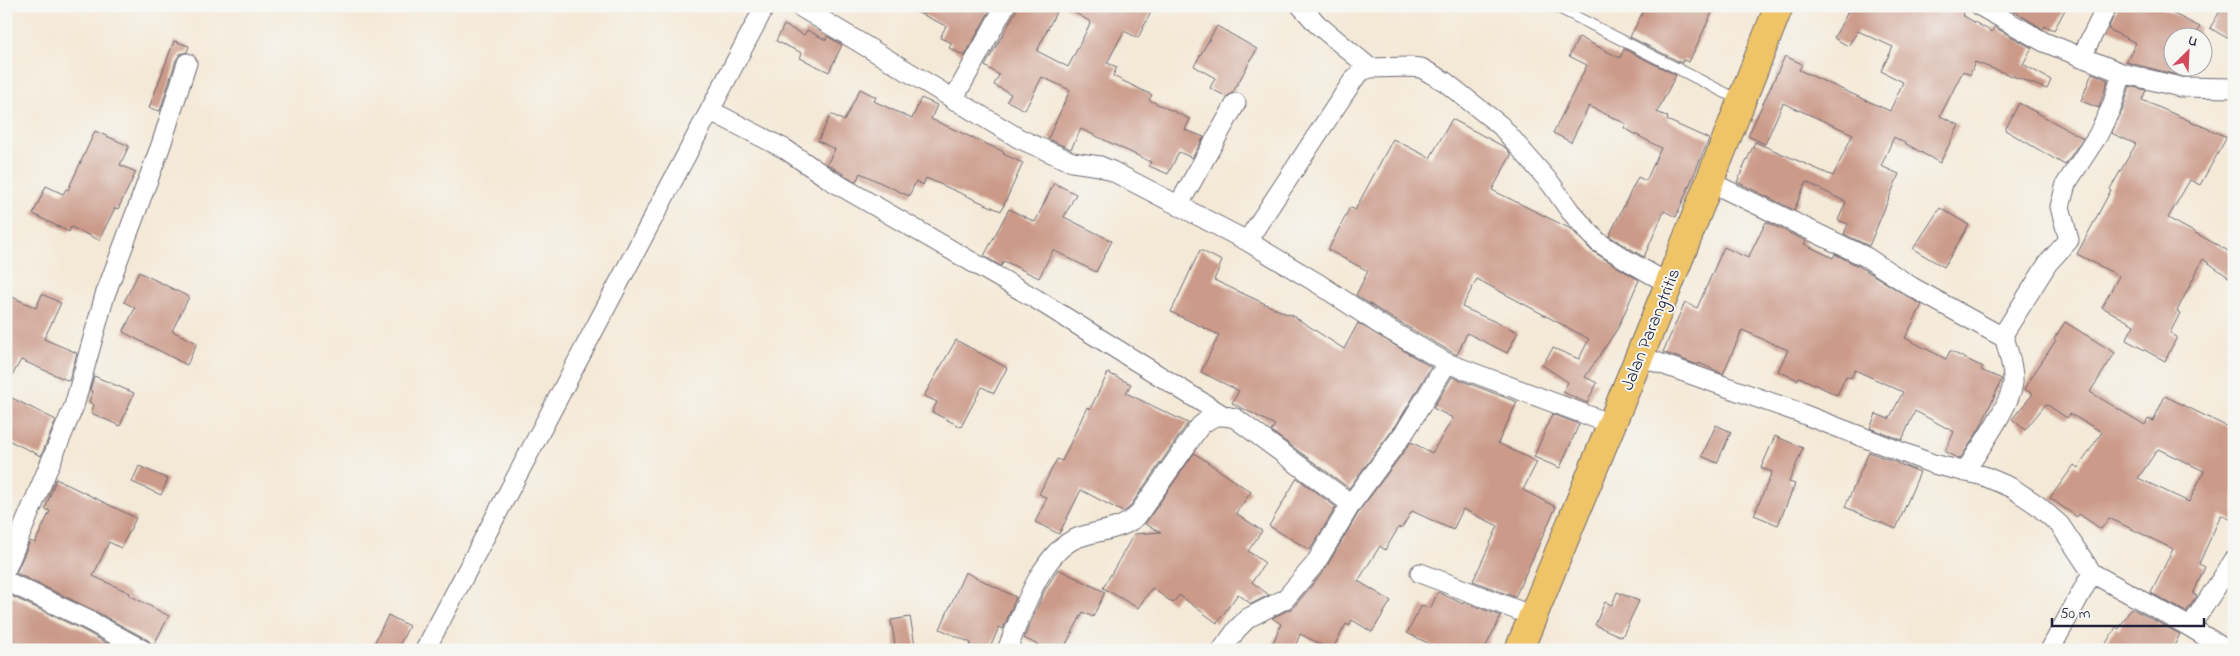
<svg xmlns="http://www.w3.org/2000/svg" width="2240" height="656" font-family="'Indie Flower',sans-serif">
<rect width="100%" height="100%" fill="#f6f6f2"/>
<filter id="ink" filterUnits="userSpaceOnUse"><feTurbulence type="fractalNoise" baseFrequency=".02" numOctaves="2"/><feDisplacementMap in="SourceGraphic" scale="10" xChannelSelector="R" yChannelSelector="G"/><feConvolveMatrix kernelMatrix="1 2 1 2 8 2 1 2 1" color-interpolation-filters="sRGB"/></filter>
<filter id="wash" filterUnits="userSpaceOnUse"><feTurbulence type="fractalNoise" baseFrequency=".0096" numOctaves="4" result="noise"/><feDisplacementMap in="SourceGraphic" scale="20" xChannelSelector="R" yChannelSelector="G"/><feGaussianBlur stdDeviation="1.12" result="paint"/><feColorMatrix in="noise" values="0 0 0 0 0 0 0 0 0 0 0 0 0 0 0 0 0 1.4 0 .05"/><feComposite in="paint" operator="in"/></filter>
<g filter="url(#wash)">
<rect width="100%" height="100%" fill="#f4e9d7"/>
<g id="blocks">
<!-- building -->
<path fill="#cb9a89" fill-rule="evenodd" d="M 905,6 L 987,6 L 991,8 L 965,56 L 949,48 L 952,43 L 940,38 L 946,26 Z
M 1019,6 L 1059,6 L 1037,51 L 1068,67 L 1091,22 L 1063,6 L 1154,6 L 1138,38 L 1124,31 L 1107,63 L 1117,67 L 1113,76 L 1152,95 L 1149,100 L 1190,119 L 1185,130 L 1204,137 L 1192,158 L 1179,152 L 1168,174 L 1149,166 L 1151,162 L 1081,129 L 1071,149 L 1048,139 L 1070,90 L 1042,77 L 1025,110 L 1007,101 L 1011,94 L 994,85 L 999,75 L 985,66 Z
M 1646,6 L 1715,6 L 1689,62 L 1683,60 L 1682,63 L 1630,37 Z
M 1851,6 L 1966,6 L 1962,15 L 1992,32 L 1994,27 L 2032,48 L 2023,64 L 2051,80 L 2047,89 L 1975,62 L 1970,75 L 1963,71 L 1940,116 L 1959,125 L 1940,163 L 1894,137 L 1881,166 L 1899,174 L 1869,246 L 1844,234 L 1848,224 L 1838,220 L 1846,202 L 1806,182 L 1794,210 L 1737,182 L 1755,142 L 1833,176 L 1853,134 L 1783,103 L 1765,144 L 1748,136 L 1785,56 L 1802,64 L 1799,70 L 1890,111 L 1903,82 L 1881,71 L 1893,47 L 1858,31 L 1848,46 L 1834,38 Z
M 2006,6 L 2067,6 L 2054,30 L 2045,26 L 2043,29 Z
M 2118,6 L 2158,6 L 2200,27 L 2195,38 L 2172,38 L 2172,68 L 2180,68 L 2177,75 L 2126,62 L 2136,43 L 2108,29 Z
M 2223,6 L 2234,6 L 2234,27 L 2227,38 L 2210,28 Z
M 784,25 L 804,35 L 807,30 L 826,40 L 827,36 L 842,45 L 829,72 L 800,58 L 802,53 L 776,41 Z
M 1217,26 L 1257,49 L 1233,92 L 1227,97 L 1210,88 L 1215,78 L 1194,66 Z
M 1579,37 L 1620,58 L 1624,49 L 1676,75 L 1657,112 L 1668,117 L 1667,120 L 1709,139 L 1676,217 L 1664,211 L 1644,257 L 1609,236 L 1638,177 L 1646,181 L 1661,148 L 1624,128 L 1626,124 L 1589,106 L 1571,142 L 1553,133 L 1587,65 L 1569,56 Z
M 174,41 L 189,46 L 187,52 L 180,54 L 176,60 L 160,111 L 149,108 Z
M 2092,73 L 2108,80 L 2099,108 L 2081,101 Z
M 2130,86 L 2146,90 L 2142,100 L 2227,137 L 2200,185 L 2190,180 L 2168,218 L 2234,254 L 2234,281 L 2203,259 L 2177,311 L 2180,313 L 2170,333 L 2177,337 L 2165,361 L 2126,340 L 2134,325 L 2102,307 L 2119,276 L 2077,254 L 2111,190 L 2110,189 L 2136,144 L 2111,133 L 2123,109 Z
M 860,89 L 876,97 L 874,101 L 912,119 L 921,98 L 937,105 L 931,119 L 1004,152 L 1003,154 L 1023,163 L 1001,211 L 926,178 L 923,185 L 916,181 L 909,196 L 860,173 L 856,182 L 827,164 L 835,149 L 818,141 L 831,114 L 844,121 Z
M 2019,103 L 2083,138 L 2065,165 L 2005,130 Z
M 1452,119 L 1506,148 L 1511,155 L 1492,190 L 1571,229 L 1592,251 L 1639,280 L 1618,328 L 1585,377 L 1597,383 L 1587,403 L 1563,392 L 1568,382 L 1542,365 L 1553,348 L 1579,359 L 1589,339 L 1477,279 L 1462,307 L 1518,332 L 1507,353 L 1467,333 L 1457,355 L 1385,314 L 1356,295 L 1368,271 L 1328,250 L 1350,207 L 1355,210 L 1393,139 L 1430,158 Z
M 95,131 L 129,146 L 120,165 L 136,172 L 118,209 L 115,208 L 99,240 L 71,227 L 69,232 L 33,214 L 46,186 L 63,194 L 66,189 L 68,190 Z
M 1054,183 L 1076,194 L 1064,217 L 1112,241 L 1096,272 L 1053,250 L 1039,278 L 1004,261 L 1001,266 L 984,256 L 1009,209 L 1035,222 Z
M 1940,208 L 1969,225 L 1944,267 L 1913,249 Z
M 1766,222 L 1806,241 L 1804,244 L 1833,258 L 1835,254 L 1860,267 L 1922,305 L 1905,338 L 1946,359 L 1950,351 L 1983,367 L 1981,370 L 2002,379 L 1980,428 L 1960,459 L 1945,452 L 1954,432 L 1915,411 L 1902,440 L 1870,428 L 1876,414 L 1889,419 L 1903,392 L 1855,370 L 1851,378 L 1846,376 L 1837,395 L 1799,377 L 1798,380 L 1778,371 L 1788,350 L 1742,330 L 1723,374 L 1699,363 L 1698,365 L 1663,352 L 1685,302 L 1697,308 L 1724,247 L 1748,258 Z
M 1200,250 L 1222,261 L 1214,280 L 1289,315 L 1290,314 L 1344,349 L 1358,323 L 1431,367 L 1397,424 L 1349,488 L 1271,431 L 1275,425 L 1232,403 L 1239,391 L 1201,372 L 1219,335 L 1171,312 Z
M 139,272 L 189,297 L 172,331 L 197,343 L 187,365 L 123,332 L 135,308 L 124,302 Z
M 6,294 L 36,308 L 42,294 L 61,303 L 44,339 L 77,353 L 69,381 L 21,360 L 6,386 Z
M 2065,322 L 2115,353 L 2090,392 L 2145,425 L 2148,419 L 2153,421 L 2165,396 L 2234,430 L 2234,521 L 2221,515 L 2199,564 L 2205,567 L 2193,594 L 2197,596 L 2186,612 L 2151,593 L 2173,549 L 2109,518 L 2101,529 L 2079,514 L 2077,517 L 2050,498 L 2074,465 L 2078,468 L 2102,432 L 2070,414 L 2067,418 L 2046,404 L 2025,430 L 2012,419 L 2033,394 L 2024,389 L 2056,340 L 2054,339 ZM 2158,449 L 2204,471 L 2189,502 L 2138,478 Z
M 956,340 L 1007,368 L 994,393 L 982,387 L 961,427 L 932,412 L 937,402 L 924,396 Z
M 1108,373 L 1131,384 L 1126,393 L 1188,423 L 1129,508 L 1123,512 L 1081,490 L 1059,534 L 1035,522 L 1047,498 L 1039,494 L 1057,459 L 1062,461 L 1087,407 L 1090,409 Z
M 94,376 L 134,393 L 120,426 L 91,413 L 94,405 L 89,402 L 93,391 L 90,390 Z
M 1452,377 L 1517,402 L 1498,443 L 1537,462 L 1523,490 L 1556,507 L 1515,597 L 1473,581 L 1498,526 L 1463,509 L 1453,530 L 1412,511 L 1401,529 L 1399,527 L 1385,550 L 1380,546 L 1358,581 L 1391,601 L 1372,632 L 1352,620 L 1349,626 L 1346,624 L 1332,650 L 1300,634 L 1294,650 L 1270,650 L 1281,624 L 1272,618 L 1290,609 L 1291,610 L 1324,571 L 1360,510 L 1411,442 L 1432,453 L 1453,418 L 1433,408 Z
M 6,395 L 56,420 L 41,456 L 6,439 Z
M 1552,414 L 1579,424 L 1560,468 L 1534,457 Z
M 1716,425 L 1731,432 L 1717,463 L 1702,456 Z
M 1775,436 L 1803,448 L 1789,482 L 1795,484 L 1778,525 L 1754,515 L 1772,472 L 1761,468 Z
M 1869,452 L 1920,472 L 1896,529 L 1845,507 Z
M 1194,453 L 1251,492 L 1236,513 L 1262,531 L 1248,551 L 1265,563 L 1252,582 L 1269,595 L 1251,604 L 1238,594 L 1217,623 L 1179,595 L 1173,603 L 1152,588 L 1138,608 L 1103,588 L 1134,534 L 1161,532 L 1145,524 Z
M 139,466 L 168,479 L 161,495 L 132,482 Z
M 1297,478 L 1336,507 L 1310,550 L 1269,526 Z
M 56,479 L 136,518 L 121,548 L 109,542 L 93,576 L 130,593 L 129,595 L 169,616 L 153,646 L 148,640 L 93,610 L 16,573 L 30,541 L 35,543 L 50,511 L 45,509 Z
M 1058,569 L 1105,592 L 1093,617 L 1083,612 L 1063,650 L 1048,650 L 1024,638 L 1044,592 Z
M 965,572 L 1016,597 L 1003,629 L 999,627 L 989,650 L 968,650 L 971,643 L 940,629 Z
M 1438,592 L 1463,604 L 1464,602 L 1501,616 L 1484,650 L 1442,650 L 1407,633 L 1422,605 L 1430,609 Z
M 1617,592 L 1639,601 L 1622,637 L 1595,625 L 1605,602 L 1612,605 Z
M 9,595 L 83,630 L 119,650 L 6,650 L 6,599 Z
M 2131,608 L 2180,634 L 2172,650 L 2102,650 L 2116,627 L 2119,629 Z
M 388,615 L 409,626 L 397,650 L 384,650 L 374,644 Z
M 910,617 L 916,650 L 896,650 L 891,620 Z"/>
</g>
</g>
<g filter="url(#ink)">
<use href="#blocks" fill-opacity="0" stroke="#6c6872" stroke-width="1"/>
<g fill="none" stroke-linecap="round" stroke-linejoin="round">
<defs>
<path id="service" d="M 1555,6 L 1741,101"/>
<path id="minor" d="M 799,6 L 1020,139 L 1072,162 L 1100,166 L 1112,171 L 1247,241 L 1319,284 L 1379,324 L 1447,363 L 1611,424
M 1301,6 L 1317,24 L 1370,68
M 1980,6 L 2044,42 L 2122,73 L 2180,87 L 2234,88
M 2081,58 L 2107,6
M 953,100 L 1005,6
M 711,111 L 785,149 L 832,181 L 1036,299 L 1221,414
M 1710,182 L 1866,257 L 1912,287 L 1999,335 L 2006,330 L 2048,263 L 2069,240 L 2060,207 L 2066,184 L 2098,135 L 2112,106 L 2122,73
M 1178,206 L 1236,103
M 1247,241 L 1354,79 L 1362,71 L 1370,68 L 1410,67 L 1421,68 L 1444,81 L 1501,126 L 1551,184 L 1570,211 L 1598,242 L 1630,262 L 1669,284
M 1639,356 L 1795,411 L 1933,464 L 1984,476 L 2012,488 L 2036,504 L 2060,525 L 2092,573 L 2190,627 L 2227,650
M 1965,472 C 1978,450 2010,407 2013,383 C 2014,367 2007,348 2003,333
M 6,569 L 74,406 L 105,295 L 161,145 L 187,63
M 1420,573 L 1533,616
M 6,581 L 88,620 L 143,650
M 2190,627 L 2234,560
M 425,650 L 765,6
M 1007,650 C 1021,616 1041,552 1077,538 C 1097,530 1121,531 1137,516 L 1200,426 C 1213,415 1219,414 1235,418 L 1351,504
M 1222,650 L 1237,629 L 1248,618 L 1285,599 L 1315,564 L 1351,504 L 1406,430 L 1447,363
M 2050,650 L 2092,573"/>
<path id="primary" d="M 1519,650 L 1669,284 L 1779,6"/>
</defs>
<!-- service casing -->
<use href="#service" stroke="#6c6872" stroke-width="12"/>
<!-- minor casing -->
<use href="#minor" stroke="#6c6872" stroke-width="21"/>
<!-- primary casing -->
<use href="#primary" stroke="#6c6872" stroke-width="30"/>
<!-- service -->
<use href="#service" stroke="#fff" stroke-width="10"/>
<!-- minor -->
<use href="#minor" stroke="#fff" stroke-width="19"/>
<!-- primary -->
<use href="#primary" stroke="#efc469" stroke-width="28"/>
</g>
</g>
<g text-anchor="middle" stroke-width="4" stroke-linejoin="round" paint-order="stroke">
<!-- street labels -->
<g font-size="18" fill="#22223b" stroke="#f6f6f2">
<text transform="translate(1650 329) rotate(-68)" y="6">Jalan Parangtritis</text>
</g>
</g>
<!-- margin -->
<rect width="2240" height="656" fill="none" stroke="#f6f6f2" stroke-width="25"/>
<!-- north arrow -->
<g transform="translate(2188 52) rotate(24)"><circle r="24" fill="#f6f6f2" stroke="#a1a1a9"/>
<path d="M0-4L9 19L0 12L-9 19Z" fill="#d1495b"/>
<text y="-8" font-size="14" font-weight="bold" text-anchor="middle" fill="#22223b">U</text>
</g>
<!-- scale -->
<path d="M2052 618v8h152v-8" fill="none" stroke="#22223b" stroke-width="2.5"/>
<text x="2060" y="618" font-size="15" fill="#22223b" stroke="#f6f6f2" stroke-width="4" paint-order="stroke">50 m</text>
</svg>
